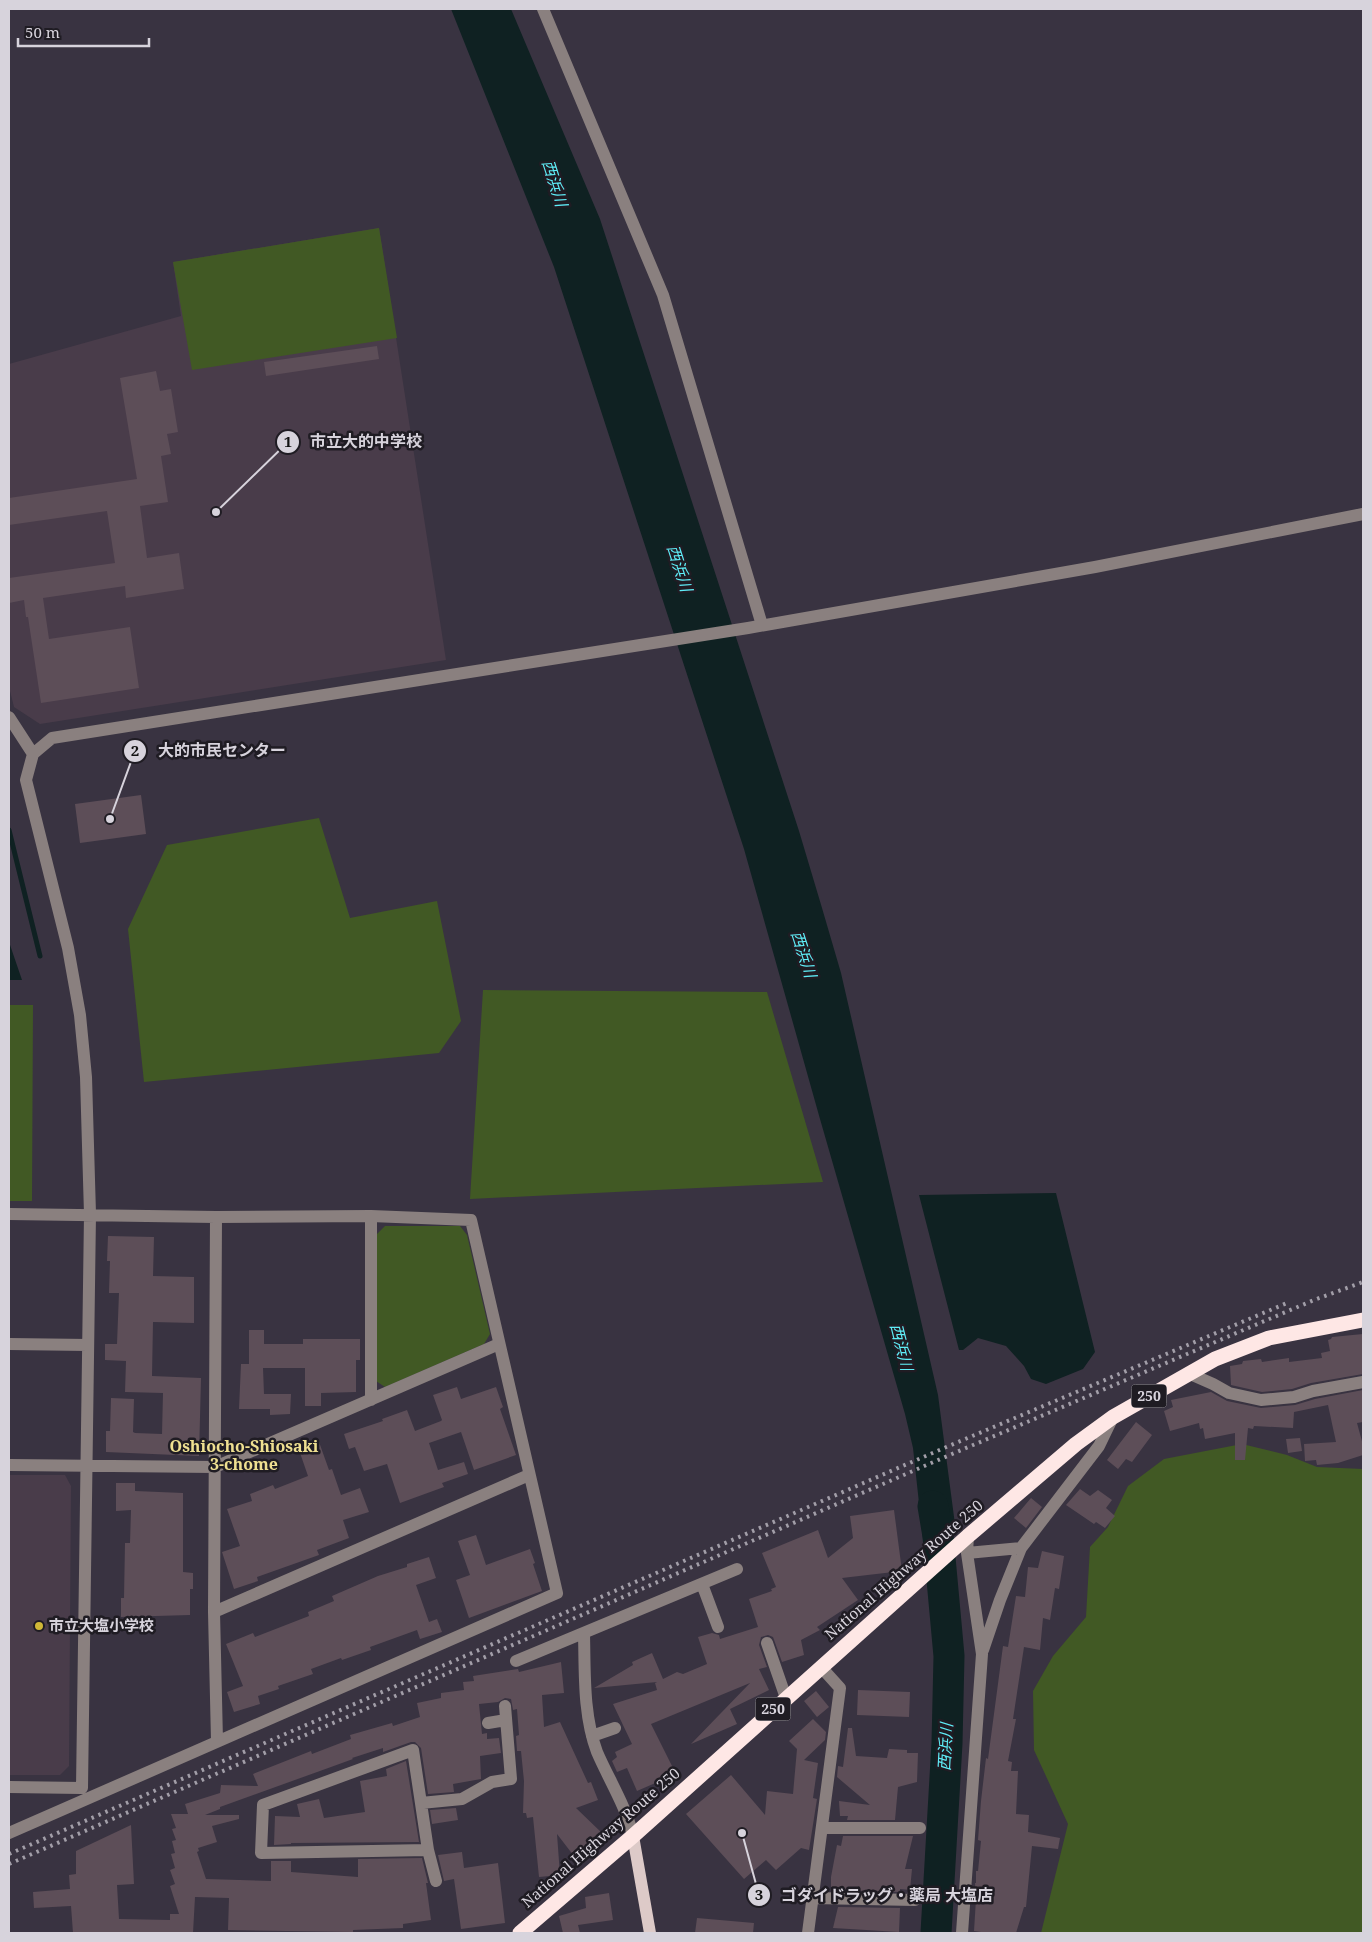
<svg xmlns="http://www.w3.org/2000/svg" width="1372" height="1942" font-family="'Noto Serif','Noto Sans JP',serif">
<rect width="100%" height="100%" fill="#393341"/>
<!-- education -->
<path fill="#493c4a" d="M 379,228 L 446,660 L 40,724 L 14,707 L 9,687 L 9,364 L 181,316 L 173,262 Z
M 9,1475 L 65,1475 L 71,1486 L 69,1766 L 60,1775 L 9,1775 Z"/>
<!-- green -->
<path fill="#415924" d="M 379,228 L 397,338 L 192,370 L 173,262 Z
M 319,818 L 350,918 L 437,901 L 461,1021 L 439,1053 L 144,1082 L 128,929 L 167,845 Z
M 483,990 L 767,992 L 823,1182 L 470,1199 Z
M 9,1005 L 33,1005 L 32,1201 L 9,1201 Z
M 385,1226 L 460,1226 L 467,1235 L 490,1334 L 484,1344 L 385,1387 L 376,1381 L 377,1234 Z
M 1242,1444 L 1287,1455 L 1317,1467 L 1363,1469 L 1363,1933 L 1041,1933 L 1068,1824 L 1034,1750 L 1033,1691 L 1053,1656 L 1086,1617 L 1090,1547 L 1108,1527 L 1128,1486 L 1164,1459 Z"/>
<!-- water -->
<path fill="#0f2122" d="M 451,9 L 511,9 L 600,219 L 799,831 L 822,908 L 841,973 L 938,1395 L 956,1532 L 925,1558 L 913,1448 L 905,1414 L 820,1119 L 744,849 L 554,267 Z
M 9,942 L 22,980 L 9,980 Z
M 1056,1193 L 1095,1352 L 1083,1369 L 1046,1384 L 1031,1379 L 1024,1366 L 1006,1346 L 978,1338 L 963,1350 L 959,1350 L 919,1195 Z"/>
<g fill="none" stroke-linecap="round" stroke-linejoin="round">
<!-- stream -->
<path stroke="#0f2122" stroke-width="5" d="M 9,830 L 40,956"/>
<!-- river -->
<path stroke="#0f2122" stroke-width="31" d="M 933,1506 L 938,1536 L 949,1656 L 947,1743 L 936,1933"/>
</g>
<!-- building -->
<path fill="#5d4e58" d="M 377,346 L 379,359 L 266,376 L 264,362 Z
M 156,371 L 160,391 L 171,389 L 178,432 L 167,434 L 171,454 L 161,456 L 168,502 L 140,506 L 147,558 L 179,553 L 184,589 L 126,598 L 125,586 L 43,598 L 49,639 L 130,627 L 139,688 L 41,703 L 28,617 L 26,617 L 24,600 L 9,603 L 9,578 L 115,563 L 107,511 L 9,525 L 9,498 L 137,479 L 120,378 Z
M 141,795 L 146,834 L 80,843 L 75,804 Z
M 108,1236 L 154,1237 L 153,1276 L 194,1277 L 194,1323 L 153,1322 L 152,1376 L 201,1378 L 199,1456 L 106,1452 L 106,1431 L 110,1431 L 111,1398 L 134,1399 L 133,1432 L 135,1433 L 162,1434 L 163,1393 L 125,1392 L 126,1361 L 105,1360 L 105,1344 L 117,1344 L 119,1293 L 109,1293 L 110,1261 L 107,1261 Z
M 249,1330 L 264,1330 L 264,1344 L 303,1344 L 303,1339 L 360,1339 L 360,1360 L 356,1360 L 356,1392 L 321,1393 L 321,1406 L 305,1406 L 305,1368 L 263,1368 L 264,1394 L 291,1394 L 290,1414 L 270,1415 L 270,1409 L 239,1409 L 241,1364 L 249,1364 Z
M 1363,1334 L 1363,1374 L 1311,1383 L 1292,1389 L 1262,1392 L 1231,1385 L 1230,1366 L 1242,1364 L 1243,1361 L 1261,1359 L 1262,1362 L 1289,1358 L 1289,1362 L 1322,1358 L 1321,1353 L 1330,1351 L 1328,1340 L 1331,1339 L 1332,1337 Z
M 457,1387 L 461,1399 L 496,1387 L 503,1407 L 500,1409 L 516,1455 L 474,1470 L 461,1432 L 429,1443 L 438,1470 L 464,1462 L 468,1474 L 442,1483 L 444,1487 L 400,1503 L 387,1464 L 364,1471 L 355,1447 L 349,1449 L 344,1434 L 383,1421 L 382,1419 L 407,1410 L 415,1431 L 441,1421 L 442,1420 L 433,1395 Z
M 1363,1390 L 1363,1422 L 1357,1423 L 1363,1445 L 1363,1455 L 1338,1463 L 1317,1465 L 1316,1460 L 1305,1461 L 1304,1444 L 1336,1442 L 1328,1405 L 1294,1412 L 1293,1428 L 1254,1426 L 1253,1429 L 1248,1428 L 1245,1460 L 1235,1460 L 1235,1433 L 1205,1439 L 1203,1428 L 1200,1429 L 1199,1423 L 1170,1431 L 1164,1411 L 1173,1407 L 1171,1400 L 1211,1392 L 1227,1401 L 1261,1408 L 1295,1405 L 1315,1399 Z
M 1136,1422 L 1152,1435 L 1132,1462 L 1126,1459 L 1118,1469 L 1107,1460 Z
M 1300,1438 L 1302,1451 L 1288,1453 L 1286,1439 Z
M 319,1442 L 329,1470 L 332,1469 L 341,1495 L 360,1488 L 369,1512 L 343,1520 L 349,1538 L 317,1550 L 319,1555 L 257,1577 L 258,1581 L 234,1589 L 222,1552 L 240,1546 L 227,1509 L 252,1501 L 250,1494 L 273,1485 L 275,1489 L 308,1476 L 299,1450 Z
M 116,1483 L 135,1483 L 135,1491 L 183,1493 L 183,1572 L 193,1573 L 193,1589 L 190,1589 L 190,1615 L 121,1617 L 121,1598 L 124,1598 L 125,1543 L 130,1543 L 131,1510 L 116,1511 Z
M 1080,1489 L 1090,1496 L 1098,1490 L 1112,1500 L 1106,1508 L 1115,1516 L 1105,1528 L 1096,1522 L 1094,1524 L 1066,1505 Z
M 1031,1498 L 1042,1507 L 1026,1528 L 1014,1518 Z
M 894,1510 L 902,1571 L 842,1578 L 858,1600 L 817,1627 L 820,1630 L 801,1640 L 804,1655 L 782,1662 L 773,1637 L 768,1635 L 761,1637 L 759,1645 L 767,1667 L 759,1669 L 769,1690 L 730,1709 L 737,1724 L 691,1744 L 750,1683 L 651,1724 L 676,1774 L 637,1791 L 627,1768 L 617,1772 L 612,1761 L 617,1757 L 615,1752 L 632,1744 L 613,1704 L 657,1690 L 655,1683 L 657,1682 L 594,1688 L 633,1665 L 632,1662 L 652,1653 L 663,1679 L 677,1672 L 683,1674 L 707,1664 L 698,1637 L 712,1633 L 719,1635 L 720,1639 L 758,1627 L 749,1599 L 772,1591 L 771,1589 L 776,1587 L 762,1553 L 818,1530 L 828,1558 L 853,1538 L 850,1516 Z
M 476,1535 L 486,1565 L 530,1549 L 535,1563 L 533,1564 L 542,1591 L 469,1618 L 456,1580 L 470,1575 L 458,1541 Z
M 1042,1551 L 1064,1556 L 1059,1589 L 1055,1588 L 1050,1620 L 1043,1618 L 1040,1650 L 1024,1647 L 1013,1719 L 1016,1719 L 1008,1761 L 1012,1762 L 1011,1771 L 1018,1771 L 1016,1814 L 1029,1815 L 1028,1832 L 1060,1838 L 1058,1849 L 1032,1846 L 1026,1907 L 1024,1907 L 1016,1933 L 988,1933 L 974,1931 L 976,1899 L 975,1883 L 976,1883 L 976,1871 L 978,1871 L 981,1841 L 978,1840 L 981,1801 L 986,1758 L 988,1759 L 1003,1646 L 1008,1647 L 1016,1596 L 1025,1597 L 1028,1567 L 1038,1568 Z
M 429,1557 L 436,1578 L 416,1585 L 429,1622 L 437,1619 L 442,1632 L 420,1639 L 417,1630 L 370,1647 L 371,1650 L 342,1660 L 341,1658 L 311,1669 L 313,1674 L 278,1686 L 279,1689 L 258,1696 L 260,1704 L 234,1712 L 227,1692 L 243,1686 L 226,1644 L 253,1633 L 255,1637 L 309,1616 L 308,1612 L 334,1601 L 332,1596 L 378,1576 L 407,1567 L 407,1564 Z
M 561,1662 L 564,1693 L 542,1695 L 544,1727 L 560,1722 L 588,1783 L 591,1782 L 598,1800 L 576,1808 L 603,1834 L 577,1860 L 557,1834 L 560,1875 L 539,1877 L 533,1817 L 527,1818 L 526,1813 L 523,1813 L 524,1781 L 521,1751 L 517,1751 L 516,1736 L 519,1735 L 517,1709 L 513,1710 L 511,1699 L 505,1698 L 498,1702 L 479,1704 L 482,1734 L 487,1733 L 487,1739 L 499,1738 L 501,1753 L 480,1756 L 481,1779 L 453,1784 L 454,1792 L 428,1794 L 421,1748 L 415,1742 L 411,1742 L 383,1752 L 383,1748 L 352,1758 L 353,1759 L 331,1767 L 220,1807 L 220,1809 L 205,1815 L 239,1815 L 239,1819 L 212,1826 L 217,1842 L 198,1848 L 199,1851 L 197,1852 L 206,1879 L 271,1881 L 271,1861 L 291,1861 L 291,1872 L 358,1877 L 358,1859 L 422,1858 L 428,1883 L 426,1883 L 431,1920 L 403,1924 L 403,1928 L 353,1930 L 353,1932 L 228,1930 L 229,1898 L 195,1897 L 193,1933 L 73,1933 L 71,1906 L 34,1908 L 33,1892 L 70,1889 L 69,1875 L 76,1874 L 76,1851 L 131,1825 L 134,1884 L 117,1885 L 119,1919 L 170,1920 L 170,1914 L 179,1914 L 170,1886 L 175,1884 L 170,1870 L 175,1868 L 171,1854 L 175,1853 L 172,1841 L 176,1840 L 172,1829 L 176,1828 L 171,1814 L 188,1814 L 185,1804 L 220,1793 L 221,1785 L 258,1786 L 253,1774 L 311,1751 L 312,1754 L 351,1739 L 350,1735 L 392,1723 L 393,1726 L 420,1717 L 417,1703 L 441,1698 L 441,1693 L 464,1690 L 463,1682 L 474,1681 L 473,1676 L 518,1669 L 519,1672 Z
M 858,1690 L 910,1692 L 909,1717 L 857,1715 Z
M 816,1691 L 829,1707 L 817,1717 L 804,1701 Z
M 813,1719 L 826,1732 L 825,1740 L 804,1760 L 818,1763 L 813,1798 L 817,1799 L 809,1850 L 801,1848 L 776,1870 L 766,1860 L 744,1879 L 686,1814 L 731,1775 L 765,1815 L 767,1791 L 793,1794 L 797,1749 L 789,1741 Z
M 848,1728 L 852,1728 L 856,1756 L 887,1758 L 889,1749 L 907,1750 L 907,1753 L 918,1753 L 917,1782 L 898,1787 L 895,1820 L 847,1820 L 848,1816 L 840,1816 L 839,1801 L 870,1805 L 837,1777 L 838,1766 L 843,1767 Z
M 406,1761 L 419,1842 L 291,1843 L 291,1844 L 274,1845 L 275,1816 L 300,1817 L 297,1804 L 319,1799 L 324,1818 L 365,1812 L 360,1781 L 387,1776 L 386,1769 Z
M 456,1808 L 458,1820 L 432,1824 L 430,1810 Z
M 843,1836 L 913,1836 L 905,1869 L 912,1869 L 910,1890 L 900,1889 L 900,1892 L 837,1890 L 836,1887 L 831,1887 L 831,1877 L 837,1845 L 841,1846 Z
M 462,1852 L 464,1868 L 498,1863 L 505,1923 L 461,1929 L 454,1879 L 444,1881 L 438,1855 Z
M 609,1893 L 613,1920 L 578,1925 L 580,1933 L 563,1933 L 559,1916 L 586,1908 L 585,1897 Z
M 838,1907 L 900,1908 L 899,1932 L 833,1928 Z
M 697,1918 L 754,1923 L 753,1933 L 695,1933 Z"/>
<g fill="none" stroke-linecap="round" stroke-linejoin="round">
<!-- minor -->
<path stroke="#8a807f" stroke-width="12" d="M 543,9 L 663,295 L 762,625
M 9,717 L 33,754
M 9,1214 L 216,1217 L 371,1216 L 471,1220 L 557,1593 L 9,1833
M 371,1216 L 371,1400
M 216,1217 L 214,1612 L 217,1741
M 9,1344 L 88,1345
M 1188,1373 L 1213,1384 L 1229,1393 L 1261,1400 L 1294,1397 L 1313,1391 L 1363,1382
M 9,1465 L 215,1467 L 499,1344
M 967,1553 L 1021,1548
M 702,1584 L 718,1627
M 214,1612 L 529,1475
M 584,1634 C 585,1672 583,1715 597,1752 C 609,1780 626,1806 633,1836
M 767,1643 L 786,1698
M 983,1650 L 1000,1600 L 1021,1548 L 1099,1446 L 1113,1417
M 516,1661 L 737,1569
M 488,1723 L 506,1720
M 592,1736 L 615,1728
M 9,1787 L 82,1788 L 90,1214 L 86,1077 L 80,1015 L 68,948 L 26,780 L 33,754 L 52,738 L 748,628 L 1095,567 L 1363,514
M 421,1803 L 462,1799 L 492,1782 L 511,1779 L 505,1706
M 822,1828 L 920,1828
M 428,1850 L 261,1853 L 263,1805 L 413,1750 L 428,1850 L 436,1881
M 813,1898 L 915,1900
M 808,1933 L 840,1688 L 821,1667
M 962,1933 L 982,1654 L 967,1553 L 968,1536"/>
<!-- major -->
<path stroke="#ddcac8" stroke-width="12" d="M 633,1836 L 650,1933"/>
<!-- highway -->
<path stroke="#fee7e5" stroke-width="15" d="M 520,1933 L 633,1836 L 968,1536 L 1076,1444 L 1113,1417 L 1215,1359 L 1269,1338 L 1363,1320"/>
<!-- rail -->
<path stroke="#a29ea8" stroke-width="4" stroke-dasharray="2.5 5" stroke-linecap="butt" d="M 9,1854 L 951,1445 L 1287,1303
M 9,1864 L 952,1454 L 1314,1300 L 1363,1282"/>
</g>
<!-- markers -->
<circle fill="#d0b837" stroke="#1f1c23" stroke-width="2" cx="39" cy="1626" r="5"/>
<g text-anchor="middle" stroke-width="5" stroke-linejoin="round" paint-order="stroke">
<!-- shield labels -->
<g fill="#1f1c23" stroke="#a09ca4" stroke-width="1">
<rect x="1131.5" y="1384.5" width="35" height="23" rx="4"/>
<rect x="755.5" y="1697.5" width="35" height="23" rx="4"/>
</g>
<g font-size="14" font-weight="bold" fill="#d7d3dc">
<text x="1149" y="1401">250</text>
<text x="773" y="1714">250</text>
</g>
<!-- street labels -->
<g font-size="15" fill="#d7d3dc" stroke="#1f1c23">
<text transform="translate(904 1570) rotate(-41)" y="5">National Highway Route 250</text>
<text transform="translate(601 1838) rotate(-41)" y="5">National Highway Route 250</text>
</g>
<!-- poi labels -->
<g font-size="15" font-weight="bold" fill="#d7d3dc" stroke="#1f1c23" text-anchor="start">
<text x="49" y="1631">市立大塩小学校</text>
</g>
<!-- water labels -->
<g font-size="16" font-style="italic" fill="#5fedf7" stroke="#1f1c23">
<text transform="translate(555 183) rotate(72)" y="6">西浜川</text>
<text transform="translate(680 568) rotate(72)" y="6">西浜川</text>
<text transform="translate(804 954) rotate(72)" y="6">西浜川</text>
<text transform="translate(902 1347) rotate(76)" y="6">西浜川</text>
<text transform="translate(945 1747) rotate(-87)" y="6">西浜川</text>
</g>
<!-- neighbourhood labels -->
<g font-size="16" font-weight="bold" fill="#efe091" stroke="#1f1c23">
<text x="244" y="1452">Oshiocho-Shiosaki<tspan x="244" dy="18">3-chome</tspan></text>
</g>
</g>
<!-- callouts -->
<path fill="none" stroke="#d7d3dc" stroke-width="2" d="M216 512L288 442M110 819L135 751M742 1833L759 1895"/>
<g fill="#d7d3dc" stroke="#1f1c23" stroke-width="2">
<circle cx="216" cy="512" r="5"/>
<circle cx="110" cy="819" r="5"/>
<circle cx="742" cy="1833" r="5"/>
<circle cx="288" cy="442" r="12"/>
<circle cx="135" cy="751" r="12"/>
<circle cx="759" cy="1895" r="12"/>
</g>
<g font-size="15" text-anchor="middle" font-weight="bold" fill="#111">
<text x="288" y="447">1</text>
<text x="135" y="756">2</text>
<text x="759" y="1900">3</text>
</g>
<g font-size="16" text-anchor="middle" font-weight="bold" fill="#d7d3dc" stroke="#1f1c23" stroke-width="5" stroke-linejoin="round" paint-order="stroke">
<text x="366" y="447">市立大的中学校</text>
<text x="222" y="756">大的市民センター</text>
<text x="887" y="1901">ゴダイドラッグ・薬局 大塩店</text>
</g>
<!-- border -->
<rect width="1372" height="1942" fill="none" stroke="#d7d3dc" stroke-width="20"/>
<!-- scale -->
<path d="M18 38v8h131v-8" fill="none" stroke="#d7d3dc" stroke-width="2.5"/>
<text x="25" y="38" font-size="15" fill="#d7d3dc" stroke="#1f1c23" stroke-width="4" paint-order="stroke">50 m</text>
</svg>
